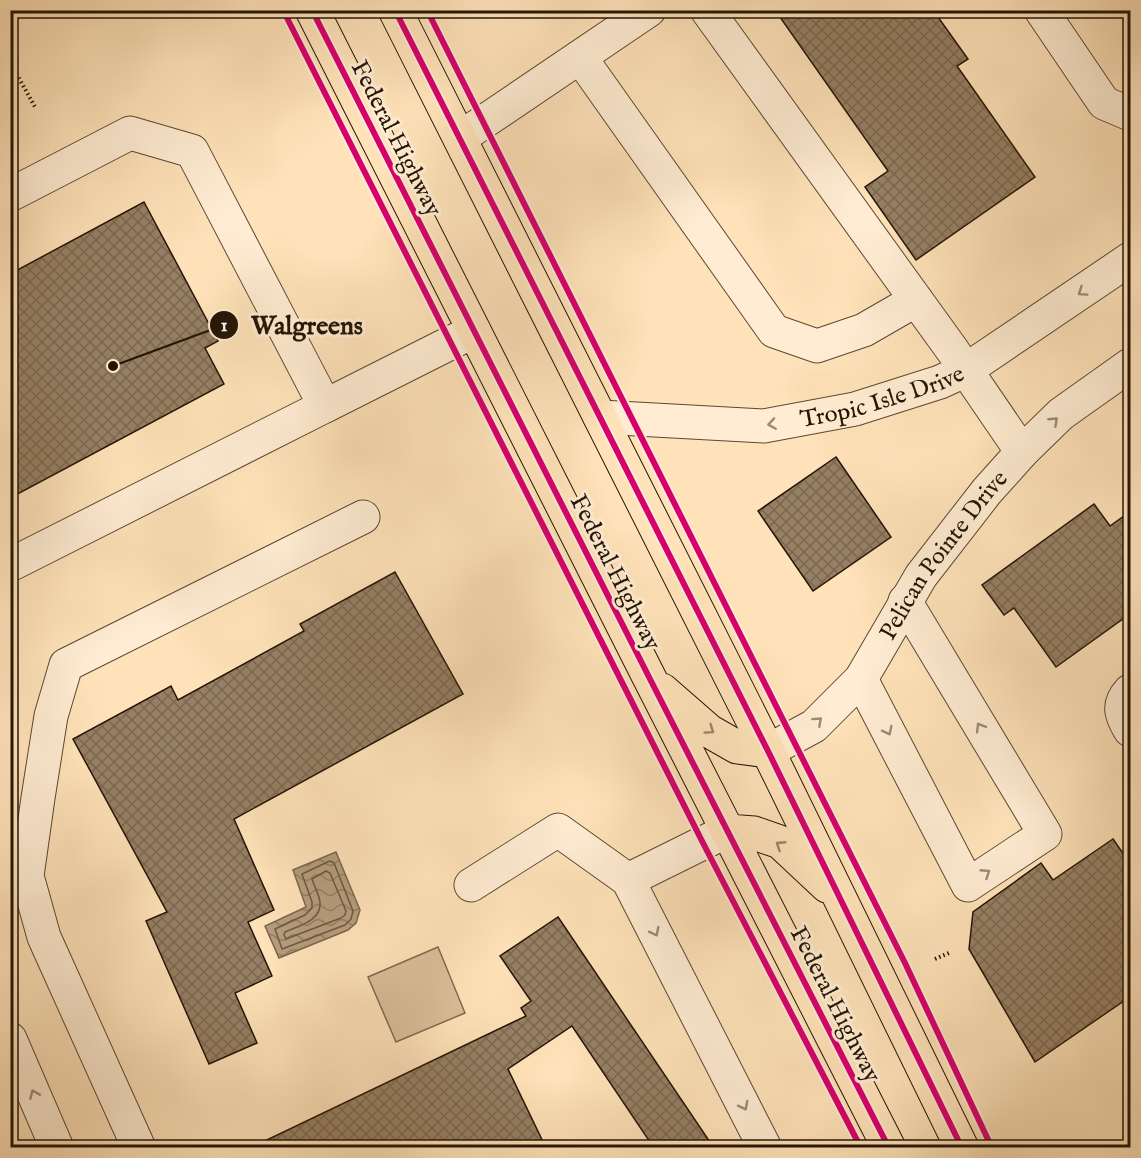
<svg xmlns="http://www.w3.org/2000/svg" width="1141" height="1158" font-family="'IM FELL English',serif">
<defs>
<pattern id="water-waves" width="16" height="10" patternUnits="userSpaceOnUse" patternTransform="scale(1.5)"><rect width="16" height="10" fill="#b59c7c"/><path d="M0 5q4-4 8 0t8 0" fill="none" stroke="#937e64"/></pattern>
<pattern id="building-cross-hatch" width="8" height="8" patternUnits="userSpaceOnUse" patternTransform="scale(1.5)"><rect width="8" height="8" fill="#967f63"/><path d="M0 0l8 8M0 8l8-8" fill="none" stroke="#7a6750"/></pattern>
</defs>
<rect width="100%" height="100%" fill="#ffe2b9"/>
<filter id="stains"><feTurbulence type="fractalNoise" baseFrequency=".00333" numOctaves="4"/><feColorMatrix values="0 0 0 0 .2 0 0 0 0 .09 0 0 0 0 .02 0 0 0 .5 -.17"/></filter>
<radialGradient id="worn" r=".72"><stop offset=".6" stop-color="#630" stop-opacity="0"/><stop offset="1" stop-color="#630" stop-opacity=".3"/></radialGradient>
<!-- pitch -->
<path fill="#dabf9a" stroke="#7f6a50" stroke-width="1.5" d="M 438,947 L 465,1013 L 396,1042 L 368,977 Z"/>
<!-- water -->
<path fill="url(#water-waves)" stroke="#7b664c" stroke-width="1.5" d="M 336,852 L 360,910 L 356,923 L 348,930 L 279,958 L 265,926 L 306,907 L 293,870 Z"/>
<g fill="none" stroke-linecap="round" stroke-linejoin="round">
<!-- shore -->
<path stroke="#6c5840" stroke-width="1.5" d="M 330,861 L 334,863 L 353,911 L 351,919 L 345,925 L 282,949 L 275,929 L 305,915 L 312,908 L 312,902 L 302,874 Z
M 326,871 L 330,873 L 346,911 L 345,915 L 341,918 L 286,939 L 284,935 L 285,932 C 298,926 322,921 320,902 C 319,894 314,886 312,879 Z"/>
</g>
<!-- building -->
<path fill="url(#building-cross-hatch)" stroke="#241405" stroke-width="1.5" d="M 775,10 L 933,10 L 968,59 L 957,66 L 1035,177 L 916,260 L 865,187 L 888,171 Z
M 144,202 L 218,341 L 205,348 L 224,384 L 10,498 L 10,274 Z
M 836,457 L 891,537 L 813,591 L 758,511 Z
M 1094,504 L 1110,526 L 1131,511 L 1131,613 L 1056,667 L 1014,608 L 1004,615 L 982,585 Z
M 395,572 L 463,694 L 234,819 L 274,910 L 248,922 L 272,976 L 235,993 L 257,1043 L 209,1064 L 146,921 L 167,912 L 73,739 L 171,686 L 178,700 L 304,631 L 300,624 Z
M 1113,839 L 1131,865 L 1131,996 L 1035,1062 L 969,949 L 973,912 L 1041,863 L 1053,880 Z
M 558,917 L 714,1148 L 654,1148 L 572,1026 L 508,1069 L 546,1148 L 250,1148 L 526,1016 L 521,1008 L 531,1001 L 500,956 Z"/>
<g fill="none" stroke-linecap="round" stroke-linejoin="round">
<defs>
<g id="minor">
<path d="M 707,10 L 953,351 L 1022,452"/>
<path d="M 1041,10 L 1104,103 L 1130,114"/>
<path d="M 580,57 L 774,331 L 817,346 L 864,330 L 916,300"/>
<path d="M 460,138 L 649,10"/>
<path d="M 10,195 L 130,133 L 192,151 L 325,406 L 474,331"/>
<path id="s1" d="M 600,417 L 764,426 L 855,409 L 940,382 L 966,370 L 1130,259"/>
<path d="M 10,565 L 325,406"/>
<path d="M 861,679 L 968,885 L 1045,834 L 905,601"/>
<path d="M 1130,691 C 1117,705 1121,715 1130,730"/>
<path id="s2" d="M 768,751 L 814,726 L 861,679 L 921,576 L 987,491 L 1022,452 L 1061,414 L 1130,365"/>
<path d="M 628,880 L 727,831"/>
<path d="M 471,885 L 558,830 L 628,880 L 765,1148"/>
<path d="M 10,1039 L 57,1148"/>
<path d="M 139,1148 L 44,937 L 27,876 L 38,798 L 51,716 L 66,665 L 363,517"/>
</g>
<path id="major" d="M 312,10 L 650,679 L 889,1148
M 395,10 L 768,751 L 962,1148
M 662,690 L 709,731 L 737,747 L 768,751
M 727,831 L 754,833 L 780,842 L 827,886"/>
</defs>
<!-- minor casing -->
<use href="#minor" stroke="#5b4832" stroke-width="35"/>
<!-- major casing -->
<use href="#major" stroke="#241405" stroke-width="35"/>
<!-- path -->
<path stroke="#241405" stroke-width="4" stroke-dasharray="1.5 3" stroke-linecap="butt" d="M 10,62 L 35,107
M 935,959 L 949,953"/>
<!-- minor -->
<use href="#minor" stroke="#ffecd2" stroke-width="33"/>
<!-- major -->
<use href="#major" stroke="#ffe2b9" stroke-width="33"/>
<defs>
<path id="cycleway" d="M 283,10 L 703,843 L 861,1148
M 312,10 L 650,679 L 889,1148
M 395,10 L 768,751 L 962,1148
M 427,10 L 905,963 L 992,1148"/>
</defs>
<!-- cycleway casing -->
<use href="#cycleway" stroke="#ffecd2" stroke-width="10"/>
<!-- cycleway -->
<use href="#cycleway" stroke="#d6006c" stroke-width="6"/>
</g>
<!-- one-way arrows -->
<defs><path id="oneway-chevron" d="M-2-3.5L2.5 0L-2 3.5" fill="none" stroke-width="1.6" stroke-linecap="round" stroke-linejoin="round" transform="scale(1.5)"/></defs>
<g stroke="#9c8b76">
<use href="#oneway-chevron" transform="translate(1082 292) rotate(146)"/>
<use href="#oneway-chevron" transform="translate(1054 421) rotate(-43)"/>
<use href="#oneway-chevron" transform="translate(772 424) rotate(171)"/>
<use href="#oneway-chevron" transform="translate(818 721) rotate(-42)"/>
<use href="#oneway-chevron" transform="translate(980 727) rotate(-121)"/>
<use href="#oneway-chevron" transform="translate(888 731) rotate(63)"/>
<use href="#oneway-chevron" transform="translate(986 873) rotate(-33)"/>
<use href="#oneway-chevron" transform="translate(655 932) rotate(63)"/>
<use href="#oneway-chevron" transform="translate(34 1094) rotate(-113)"/>
<use href="#oneway-chevron" transform="translate(744 1106) rotate(63)"/>
</g>
<g stroke="#9c8568">
<use href="#oneway-chevron" transform="translate(710 730) rotate(35)"/>
<use href="#oneway-chevron" transform="translate(780 845) rotate(-147)"/>
</g>
<g text-anchor="middle" stroke-width="6" stroke-linejoin="round" paint-order="stroke">
<!-- street labels -->
<g font-size="24" fill="#241405" stroke="#ffecd2">
<text transform="translate(397 138) rotate(63)" y="8">Federal Highway</text>
<text dy="8" stroke="none"><textPath href="#s1" startOffset="286">Tropic Isle Drive</textPath></text>
<text dy="8" stroke="none"><textPath href="#s2" startOffset="268">Pelican Pointe Drive</textPath></text>
<text transform="translate(616 572) rotate(63)" y="8">Federal Highway</text>
<text transform="translate(836 1004) rotate(63)" y="8">Federal Highway</text>
</g>
</g>
<!-- callouts -->
<path fill="none" stroke="#241405" stroke-width="2" d="M113 366L224 325"/>
<g fill="#241405" stroke="#ffecd2" stroke-width="2">
<circle cx="113" cy="366" r="6"/>
<circle cx="224" cy="325" r="15"/>
</g>
<g font-size="18" text-anchor="middle" font-weight="bold" fill="#fff">
<text x="224" y="331">1</text>
</g>
<g font-size="26" text-anchor="middle" font-weight="bold" fill="#241405" stroke="#ffecd2" stroke-width="6" stroke-linejoin="round" paint-order="stroke">
<text x="307" y="334">Walgreens</text>
</g>
<!-- margin -->
<rect width="1141" height="1158" fill="none" stroke="#ffe2b9" stroke-width="36"/>
<rect x="12" y="12" width="1117" height="1134" fill="none" stroke="#241405" stroke-width="3"/>
<rect x="18" y="18" width="1105" height="1122" fill="none" stroke="#241405" stroke-width="1.5"/>
<rect width="100%" height="100%" filter="url(#stains)"/>
<rect width="100%" height="100%" fill="url(#worn)"/>
</svg>
